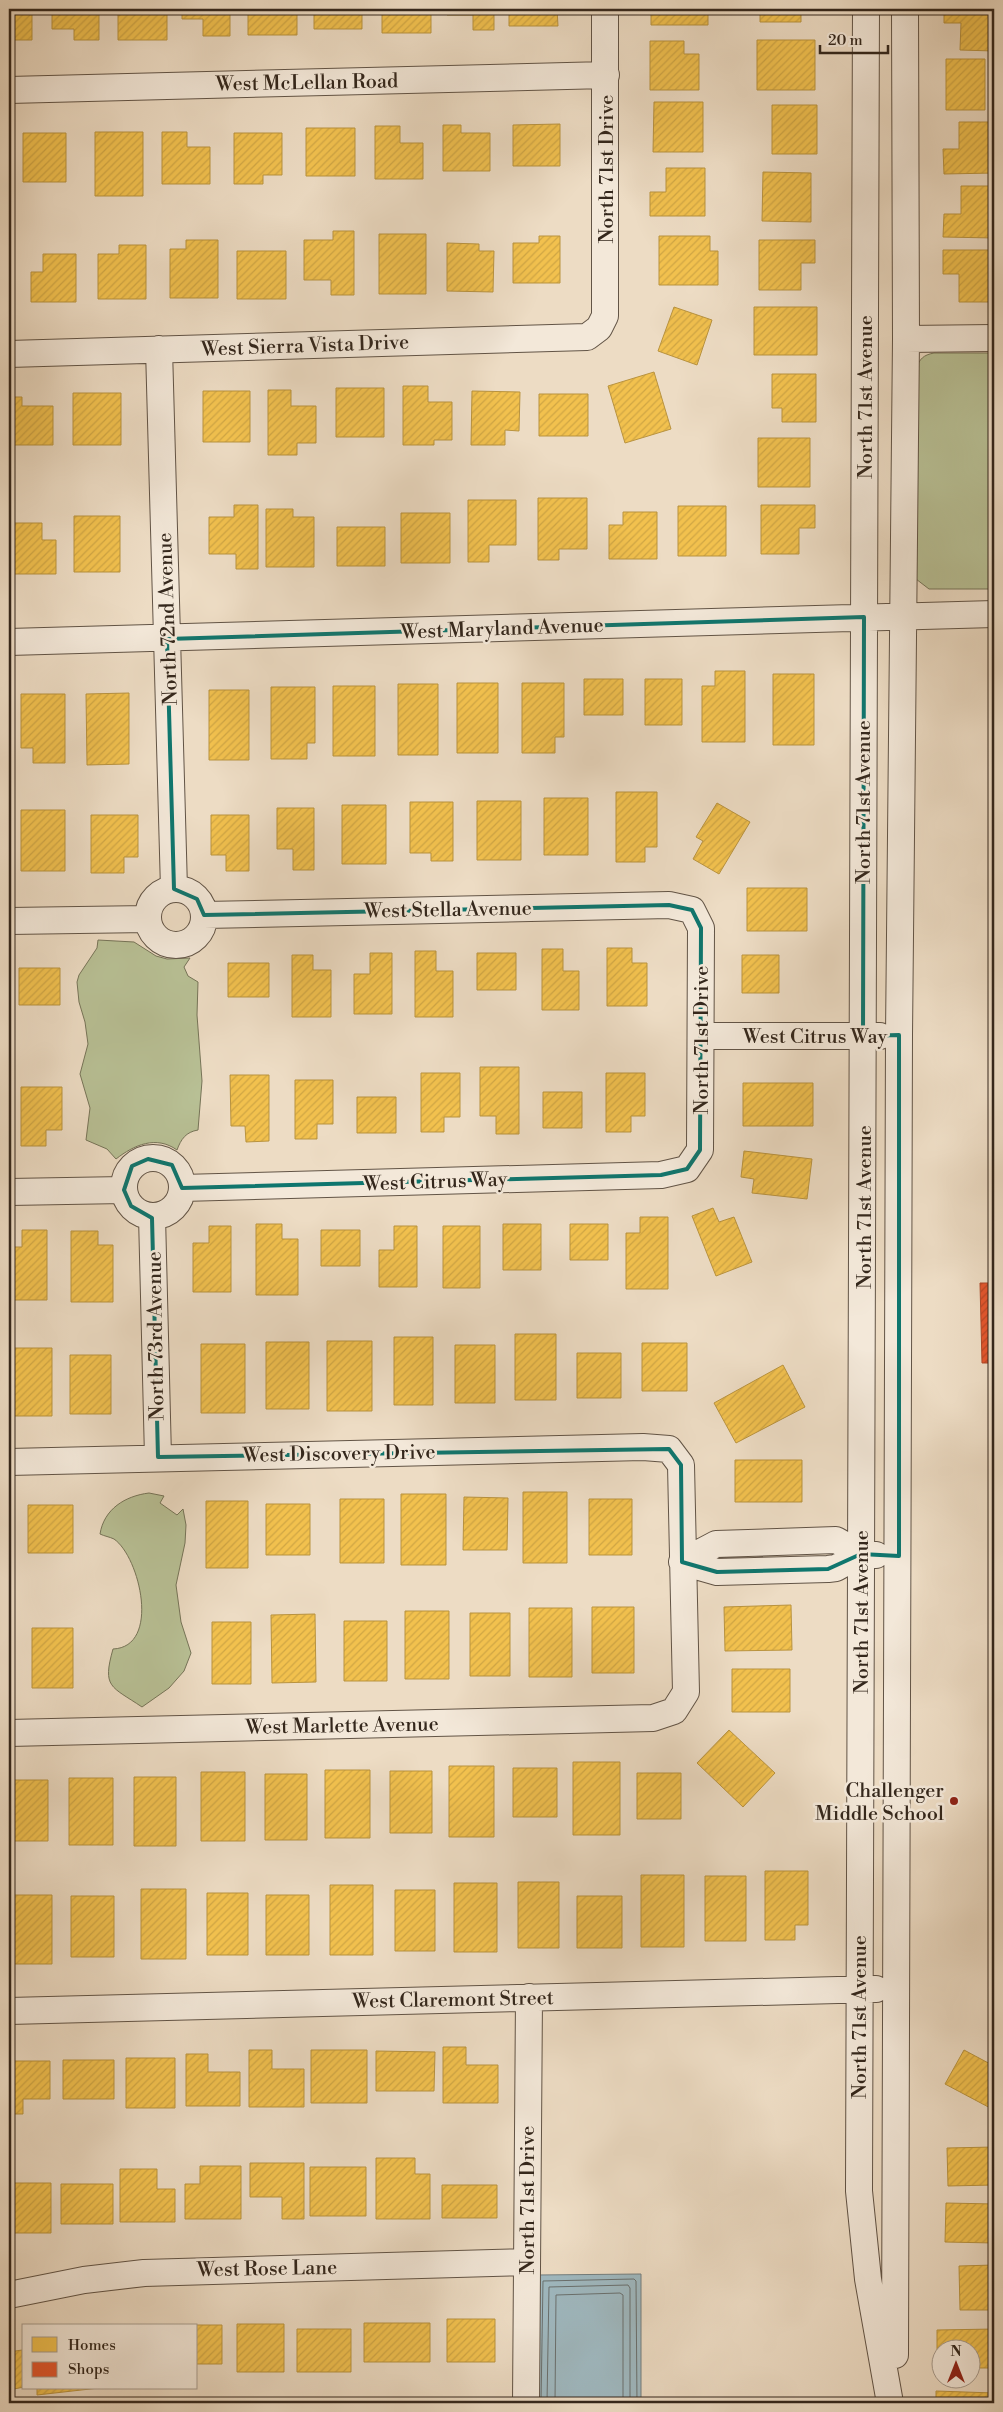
<svg xmlns="http://www.w3.org/2000/svg" width="1003" height="2412" font-family="'Libre Bodoni',serif">
<defs>
<pattern id="homes-hatch" width="6" height="6" patternUnits="userSpaceOnUse" patternTransform="scale(1.25)"><rect width="6" height="6" fill="#f2c14e"/><path d="M-1 1l2-2M0 6l6-6M5 7l2-2" fill="none" stroke="#d0a644"/></pattern>
<pattern id="shops-hatch" width="6" height="6" patternUnits="userSpaceOnUse" patternTransform="scale(1.25)"><rect width="6" height="6" fill="#e4572e"/><path d="M-1 1l2-2M0 6l6-6M5 7l2-2" fill="none" stroke="#ba4826"/></pattern>
</defs>
<rect width="100%" height="100%" fill="#eddcc4"/>
<filter id="stains"><feTurbulence type="fractalNoise" baseFrequency=".004" numOctaves="4"/><feColorMatrix values="0 0 0 0 .2 0 0 0 0 .09 0 0 0 0 .02 0 0 0 .5 -.17"/></filter>
<radialGradient id="worn" r=".72"><stop offset=".6" stop-color="#630" stop-opacity="0"/><stop offset="1" stop-color="#630" stop-opacity=".3"/></radialGradient>
<!-- green -->
<path fill="#b8c095" stroke="#767458" d="M 934,353 L 994,353 L 994,589 L 929,589 L 916,579 L 916,368 C 920,359 923,355 934,353 Z
M 98,940 L 134,942 L 156,956 L 167,959 L 190,958 L 184,967 L 188,976 L 198,982 L 197,1015 L 202,1081 L 198,1130 C 186,1132 181,1139 177,1150 C 156,1135 134,1145 116,1159 L 107,1149 L 86,1140 L 90,1108 L 80,1074 L 88,1044 L 85,1022 L 79,1002 L 77,982 L 79,975 L 97,948 Z
M 149,1493 L 164,1496 L 160,1503 L 177,1515 L 183,1509 L 186,1525 L 185,1543 L 176,1585 L 181,1622 L 191,1653 L 184,1671 L 169,1688 L 142,1707 C 111,1686 102,1688 113,1649 C 161,1647 140,1557 114,1539 C 110,1537 104,1536 100,1534 C 104,1509 125,1496 149,1493 Z"/>
<!-- water -->
<path fill="#9fb8bf" stroke="#747e7e" d="M 641,2274 L 641,2403 L 536,2403 L 537,2275 Z"/>
<!-- homes -->
<path fill="url(#homes-hatch)" stroke="#b9933f" d="M 9,9 L 32,9 L 32,40 L 9,40 Z
M 52,9 L 99,9 L 99,40 L 74,40 L 74,29 L 52,29 Z
M 118,9 L 167,9 L 167,40 L 118,40 Z
M 182,9 L 230,9 L 230,36 L 203,36 L 203,19 L 182,19 Z
M 248,9 L 297,9 L 297,35 L 248,35 Z
M 314,9 L 362,9 L 362,29 L 314,29 Z
M 382,9 L 431,9 L 431,33 L 382,33 Z
M 447,9 L 494,9 L 494,30 L 473,30 L 473,15 L 447,15 Z
M 509,9 L 557,9 L 558,26 L 509,26 Z
M 651,9 L 708,9 L 708,25 L 651,25 Z
M 760,9 L 801,9 L 801,22 L 760,22 Z
M 944,9 L 994,9 L 994,51 L 960,50 L 961,23 L 944,23 Z
M 757,40 L 815,40 L 815,90 L 757,90 Z
M 650,41 L 684,41 L 684,54 L 699,54 L 699,90 L 650,90 Z
M 946,59 L 985,59 L 985,110 L 946,110 Z
M 654,102 L 703,102 L 703,152 L 653,152 Z
M 772,105 L 817,105 L 817,154 L 772,154 Z
M 959,122 L 994,122 L 994,173 L 944,174 L 943,149 L 959,149 Z
M 560,124 L 560,166 L 513,166 L 513,125 Z
M 443,125 L 461,125 L 461,133 L 490,133 L 490,171 L 443,171 Z
M 375,126 L 400,126 L 400,143 L 423,143 L 423,179 L 375,179 Z
M 306,128 L 355,128 L 355,176 L 306,176 Z
M 95,132 L 143,132 L 143,196 L 95,196 Z
M 162,132 L 187,132 L 187,147 L 210,147 L 210,184 L 162,184 Z
M 23,133 L 66,133 L 66,182 L 23,182 Z
M 234,133 L 282,133 L 282,175 L 263,175 L 263,184 L 234,184 Z
M 666,168 L 705,168 L 705,216 L 650,216 L 650,192 L 666,192 Z
M 763,172 L 811,173 L 811,222 L 762,221 Z
M 961,186 L 994,186 L 994,238 L 943,237 L 944,214 L 961,214 Z
M 333,231 L 354,231 L 354,295 L 331,295 L 331,280 L 304,280 L 304,240 L 333,240 Z
M 379,234 L 426,234 L 426,294 L 379,294 Z
M 539,236 L 560,236 L 560,283 L 513,283 L 513,243 L 539,243 Z
M 659,236 L 710,236 L 710,251 L 718,251 L 718,285 L 659,285 Z
M 186,240 L 218,240 L 218,298 L 170,298 L 170,249 L 186,249 Z
M 759,240 L 815,240 L 815,263 L 801,263 L 801,290 L 759,290 Z
M 447,243 L 479,244 L 479,251 L 494,251 L 493,292 L 447,291 Z
M 119,245 L 146,245 L 146,299 L 98,299 L 98,254 L 119,254 Z
M 943,250 L 994,250 L 994,302 L 959,302 L 959,274 L 943,274 Z
M 237,251 L 286,251 L 286,299 L 237,299 Z
M 43,254 L 76,254 L 76,302 L 31,302 L 31,272 L 43,272 Z
M 674,307 L 712,320 L 697,365 L 658,351 Z
M 754,307 L 817,307 L 817,355 L 754,355 Z
M 654,372 L 671,429 L 625,443 L 608,386 Z
M 772,374 L 816,374 L 816,422 L 782,422 L 782,408 L 772,408 Z
M 403,386 L 428,386 L 428,402 L 452,402 L 452,440 L 434,440 L 434,445 L 403,445 Z
M 336,388 L 384,388 L 384,437 L 336,437 Z
M 268,390 L 291,390 L 291,406 L 316,406 L 316,443 L 297,443 L 297,455 L 268,455 Z
M 203,391 L 250,391 L 250,442 L 203,442 Z
M 472,391 L 520,392 L 519,431 L 505,430 L 505,445 L 471,445 Z
M 73,393 L 121,393 L 121,445 L 73,445 Z
M 539,394 L 588,394 L 588,436 L 539,436 Z
M 9,397 L 22,397 L 22,406 L 53,406 L 53,445 L 9,445 Z
M 758,438 L 810,438 L 810,487 L 758,487 Z
M 538,498 L 587,498 L 587,549 L 559,549 L 559,560 L 538,560 Z
M 468,500 L 516,500 L 516,545 L 489,545 L 489,562 L 468,562 Z
M 234,505 L 258,505 L 258,569 L 236,569 L 236,554 L 209,554 L 209,517 L 234,517 Z
M 761,505 L 815,505 L 815,528 L 799,528 L 799,554 L 761,554 Z
M 678,506 L 726,506 L 726,556 L 678,556 Z
M 266,509 L 293,509 L 293,517 L 314,517 L 314,567 L 266,567 Z
M 623,512 L 657,512 L 657,559 L 609,559 L 609,525 L 623,525 Z
M 401,513 L 450,513 L 450,563 L 401,563 Z
M 74,516 L 120,516 L 120,572 L 74,572 Z
M 9,523 L 42,523 L 42,540 L 56,540 L 56,574 L 9,574 Z
M 337,527 L 385,527 L 385,566 L 337,566 Z
M 715,671 L 745,671 L 745,742 L 702,742 L 702,686 L 715,686 Z
M 773,674 L 814,674 L 814,745 L 773,745 Z
M 584,679 L 623,679 L 623,715 L 584,715 Z
M 645,679 L 682,679 L 682,725 L 645,725 Z
M 457,683 L 498,683 L 498,753 L 457,753 Z
M 522,683 L 564,683 L 564,737 L 555,737 L 555,753 L 522,753 Z
M 398,684 L 438,684 L 438,755 L 398,755 Z
M 333,686 L 375,686 L 375,756 L 333,756 Z
M 271,687 L 315,687 L 315,743 L 307,743 L 307,759 L 271,759 Z
M 209,690 L 249,690 L 249,760 L 209,760 Z
M 129,693 L 129,764 L 87,765 L 86,694 Z
M 21,694 L 65,694 L 65,763 L 33,763 L 33,748 L 21,748 Z
M 616,792 L 657,792 L 657,847 L 645,847 L 645,862 L 616,862 Z
M 544,798 L 588,798 L 588,855 L 544,855 Z
M 477,801 L 521,801 L 521,860 L 477,860 Z
M 410,802 L 453,802 L 453,861 L 431,861 L 431,853 L 410,853 Z
M 717,803 L 750,822 L 719,874 L 693,859 L 703,841 L 696,837 Z
M 342,805 L 386,805 L 386,864 L 342,864 Z
M 277,808 L 314,808 L 314,870 L 293,870 L 293,849 L 277,849 Z
M 21,810 L 65,810 L 65,871 L 21,871 Z
M 91,815 L 138,815 L 138,857 L 124,857 L 124,873 L 91,873 Z
M 211,815 L 249,815 L 249,871 L 226,871 L 226,855 L 211,855 Z
M 747,888 L 807,888 L 807,931 L 747,931 Z
M 607,948 L 632,948 L 632,963 L 647,963 L 647,1006 L 607,1006 Z
M 542,949 L 563,949 L 563,971 L 579,971 L 579,1010 L 542,1010 Z
M 415,951 L 436,951 L 436,971 L 453,971 L 453,1017 L 415,1017 Z
M 370,953 L 392,953 L 392,1014 L 354,1014 L 354,974 L 370,974 Z
M 477,953 L 516,953 L 516,990 L 477,990 Z
M 292,955 L 313,955 L 313,970 L 331,970 L 331,1017 L 292,1017 Z
M 742,955 L 779,955 L 779,993 L 742,993 Z
M 228,963 L 269,963 L 269,997 L 228,997 Z
M 19,968 L 60,968 L 60,1005 L 19,1005 Z
M 480,1067 L 519,1067 L 519,1134 L 496,1134 L 496,1116 L 480,1116 Z
M 421,1073 L 460,1073 L 460,1117 L 444,1117 L 444,1132 L 421,1132 Z
M 606,1073 L 645,1073 L 645,1116 L 631,1116 L 631,1132 L 606,1132 Z
M 230,1075 L 269,1075 L 269,1141 L 246,1142 L 245,1126 L 231,1126 Z
M 295,1080 L 333,1080 L 333,1124 L 317,1124 L 317,1139 L 295,1139 Z
M 743,1083 L 813,1083 L 813,1126 L 743,1126 Z
M 21,1087 L 62,1087 L 62,1130 L 46,1130 L 46,1146 L 21,1146 Z
M 543,1092 L 582,1092 L 582,1128 L 543,1128 Z
M 357,1097 L 396,1097 L 396,1133 L 357,1133 Z
M 744,1151 L 812,1159 L 807,1199 L 752,1193 L 754,1179 L 741,1177 Z
M 713,1208 L 719,1222 L 734,1217 L 752,1262 L 716,1276 L 692,1216 Z
M 640,1217 L 668,1217 L 668,1289 L 626,1289 L 626,1233 L 640,1233 Z
M 256,1224 L 282,1224 L 282,1239 L 298,1239 L 298,1295 L 256,1295 Z
M 503,1224 L 541,1224 L 541,1270 L 503,1270 Z
M 570,1224 L 608,1224 L 608,1260 L 570,1260 Z
M 209,1226 L 231,1226 L 231,1292 L 193,1292 L 193,1243 L 209,1243 Z
M 394,1226 L 417,1226 L 417,1287 L 379,1287 L 379,1250 L 394,1250 Z
M 443,1226 L 480,1226 L 480,1288 L 443,1288 Z
M 22,1230 L 47,1230 L 47,1300 L 9,1300 L 9,1247 L 22,1247 Z
M 321,1230 L 360,1230 L 360,1266 L 321,1266 Z
M 71,1231 L 98,1231 L 98,1245 L 113,1245 L 113,1302 L 71,1302 Z
M 515,1334 L 556,1334 L 556,1400 L 515,1400 Z
M 394,1337 L 433,1337 L 433,1405 L 394,1405 Z
M 327,1341 L 372,1341 L 372,1411 L 327,1411 Z
M 266,1342 L 309,1342 L 309,1409 L 266,1409 Z
M 642,1343 L 687,1343 L 687,1391 L 642,1391 Z
M 201,1344 L 245,1344 L 245,1413 L 201,1413 Z
M 455,1345 L 495,1345 L 495,1403 L 455,1403 Z
M 9,1348 L 52,1348 L 52,1416 L 9,1416 Z
M 577,1353 L 621,1353 L 621,1398 L 577,1398 Z
M 70,1355 L 111,1355 L 111,1414 L 70,1414 Z
M 783,1365 L 805,1407 L 736,1443 L 714,1403 Z
M 735,1460 L 802,1460 L 802,1502 L 735,1502 Z
M 523,1492 L 567,1492 L 567,1563 L 523,1563 Z
M 401,1494 L 446,1494 L 446,1565 L 401,1565 Z
M 464,1497 L 508,1498 L 507,1550 L 463,1550 Z
M 340,1499 L 384,1499 L 384,1563 L 340,1563 Z
M 589,1499 L 632,1499 L 632,1555 L 589,1555 Z
M 206,1501 L 248,1501 L 248,1568 L 206,1568 Z
M 266,1504 L 310,1504 L 310,1555 L 266,1555 Z
M 28,1505 L 73,1505 L 73,1553 L 28,1553 Z
M 9,1507 L 11,1507 L 11,1574 L 9,1574 Z
M 791,1605 L 792,1650 L 725,1651 L 724,1607 Z
M 592,1607 L 634,1607 L 634,1673 L 592,1673 Z
M 529,1608 L 572,1608 L 572,1677 L 529,1677 Z
M 405,1611 L 449,1611 L 449,1679 L 405,1679 Z
M 470,1613 L 510,1613 L 510,1676 L 470,1676 Z
M 315,1614 L 316,1682 L 272,1683 L 271,1615 Z
M 344,1621 L 387,1621 L 387,1681 L 344,1681 Z
M 212,1622 L 251,1622 L 251,1684 L 212,1684 Z
M 9,1623 L 13,1623 L 14,1691 L 9,1691 Z
M 32,1628 L 73,1628 L 73,1688 L 32,1688 Z
M 732,1669 L 790,1669 L 790,1712 L 732,1712 Z
M 729,1730 L 775,1773 L 743,1807 L 697,1763 Z
M 573,1762 L 620,1762 L 620,1835 L 573,1835 Z
M 449,1766 L 494,1766 L 494,1837 L 449,1837 Z
M 513,1768 L 557,1768 L 557,1817 L 513,1817 Z
M 325,1770 L 370,1770 L 370,1838 L 325,1838 Z
M 390,1771 L 432,1771 L 432,1833 L 390,1833 Z
M 201,1772 L 245,1772 L 245,1841 L 201,1841 Z
M 637,1773 L 681,1773 L 681,1819 L 637,1819 Z
M 265,1774 L 307,1774 L 307,1840 L 265,1840 Z
M 134,1777 L 176,1777 L 176,1846 L 134,1846 Z
M 69,1778 L 113,1778 L 113,1845 L 69,1845 Z
M 9,1780 L 48,1780 L 48,1841 L 9,1841 Z
M 765,1871 L 808,1871 L 808,1925 L 795,1925 L 795,1940 L 765,1940 Z
M 641,1875 L 684,1875 L 684,1947 L 641,1947 Z
M 705,1876 L 746,1876 L 746,1941 L 705,1941 Z
M 518,1882 L 559,1882 L 559,1948 L 518,1948 Z
M 454,1883 L 497,1883 L 497,1952 L 454,1952 Z
M 330,1885 L 373,1885 L 373,1955 L 330,1955 Z
M 141,1889 L 186,1889 L 186,1959 L 141,1959 Z
M 395,1890 L 435,1890 L 435,1951 L 395,1951 Z
M 207,1893 L 248,1893 L 248,1955 L 207,1955 Z
M 9,1895 L 52,1895 L 52,1964 L 9,1964 Z
M 266,1895 L 309,1895 L 309,1955 L 266,1955 Z
M 71,1896 L 114,1896 L 114,1957 L 71,1957 Z
M 577,1896 L 622,1896 L 622,1948 L 577,1948 Z
M 443,2047 L 466,2047 L 466,2065 L 498,2065 L 498,2103 L 443,2103 Z
M 249,2050 L 272,2050 L 272,2069 L 304,2069 L 304,2107 L 249,2107 Z
M 311,2050 L 367,2050 L 367,2103 L 311,2103 Z
M 964,2050 L 994,2066 L 994,2110 L 945,2084 Z
M 376,2051 L 435,2052 L 434,2091 L 376,2091 Z
M 186,2054 L 208,2054 L 208,2072 L 240,2072 L 240,2106 L 186,2106 Z
M 126,2058 L 175,2058 L 175,2108 L 126,2108 Z
M 63,2060 L 114,2060 L 114,2099 L 63,2099 Z
M 9,2061 L 50,2061 L 50,2099 L 23,2099 L 23,2114 L 9,2114 Z
M 994,2147 L 994,2185 L 948,2186 L 947,2148 Z
M 376,2158 L 415,2158 L 415,2174 L 430,2174 L 430,2219 L 376,2219 Z
M 250,2163 L 304,2163 L 304,2219 L 282,2219 L 282,2197 L 250,2197 Z
M 200,2166 L 241,2166 L 241,2219 L 185,2219 L 185,2184 L 200,2184 Z
M 310,2167 L 366,2167 L 366,2216 L 310,2216 Z
M 120,2169 L 157,2169 L 157,2189 L 175,2189 L 175,2222 L 120,2222 Z
M 9,2183 L 51,2183 L 51,2233 L 9,2233 Z
M 61,2184 L 113,2184 L 113,2224 L 61,2224 Z
M 442,2185 L 497,2185 L 497,2218 L 442,2218 Z
M 946,2203 L 994,2204 L 994,2243 L 945,2242 Z
M 994,2265 L 994,2310 L 960,2310 L 959,2266 Z
M 447,2319 L 495,2319 L 495,2362 L 447,2362 Z
M 364,2323 L 430,2323 L 430,2362 L 364,2362 Z
M 237,2324 L 284,2324 L 284,2372 L 237,2372 Z
M 171,2325 L 222,2325 L 222,2364 L 196,2364 L 196,2326 Z
M 297,2329 L 351,2329 L 351,2372 L 297,2372 Z
M 994,2329 L 994,2368 L 970,2368 L 970,2350 L 940,2350 L 940,2368 L 937,2368 L 937,2330 Z
M 22,2350 L 24,2387 L 9,2390 L 9,2352 Z
M 37,2388 L 99,2388 L 37,2395 Z
M 936,2391 L 994,2393 L 994,2403 L 936,2403 Z
M 426,2400 L 482,2401 L 482,2403 L 426,2403 Z"/>
<!-- shops -->
<path fill="url(#shops-hatch)" stroke="#af4929" d="M 980,1283 L 994,1283 L 994,1363 L 982,1363 Z"/>
<g fill="none" stroke-linecap="round" stroke-linejoin="round">
<!-- shore -->
<path stroke="#6a706e" stroke-width="1" d="M 541,2403 L 543,2281 L 634,2279 L 636,2281 L 637,2403
M 547,2403 L 549,2287 L 628,2285 L 630,2288 L 630,2403
M 555,2403 L 556,2295 L 620,2293 L 623,2295 L 623,2403"/>
<defs>
<path id="minor" d="M 866,9 C 863,736 863,1463 859,2191 L 868,2279 L 890,2403
M 9,90 L 606,75
M 906,339 L 994,338
M 159,349 L 174,889
M 9,354 L 587,337 L 599,328 L 605,316 L 605,9
M 9,642 L 994,614
M148 917a28 28 0 1 1 56 0a28 28 0 1 1-56 0Z
M 9,921 L 148,919
M 702,1036 L 880,1036
M124 1187a29 29 0 1 1 58 0a29 29 0 1 1-58 0Z
M 182,1188 L 661,1175 L 687,1169 L 700,1150 L 701,928 L 692,910 L 669,905 L 204,915
M 9,1192 L 124,1190
M 152,1216 L 158,1457
M 9,1462 L 643,1447 L 669,1449 L 681,1465 L 686,1692 L 674,1711 L 653,1718 L 9,1733
M 682,1562 L 716,1544 L 836,1540 L 861,1554 L 876,1555
M 682,1562 L 717,1572 L 828,1569 L 836,1568 L 861,1554
M 9,2011 L 876,1989
M 9,2295 L 84,2280 L 144,2273 L 527,2262
M 895,2355 L 899,1035 L 906,339 L 905,9
M 526,2403 L 529,1997"/>
</defs>
<!-- minor casing -->
<use href="#minor" stroke="#625446" stroke-width="28"/>
<!-- minor -->
<use href="#minor" stroke="#f3e8d9" stroke-width="26"/>
</g>
<!-- marked area -->
<path fill="none" stroke="#0f766e" stroke-width="4" stroke-linejoin="round" d="M 864,617 L 863,1036 L 899,1035 L 899,1556 L 861,1554 L 828,1569 L 717,1572 L 682,1562 L 681,1465 L 669,1449 L 158,1457 L 152,1218 L 131,1206 L 124,1190 L 132,1166 L 148,1159 L 172,1165 L 182,1188 L 661,1175 L 687,1169 L 700,1150 L 701,928 L 692,910 L 669,905 L 204,915 L 197,899 L 174,889 L 167,639 Z"/>
<!-- markers -->
<circle fill="#8f2418" stroke="#f3e8d9" stroke-width="2" cx="954" cy="1801" r="5"/>
<g text-anchor="middle" stroke-width="5" stroke-linejoin="round" paint-order="stroke">
<!-- street labels -->
<g font-size="20" fill="#34271c" stroke="#f3e8d9">
<text transform="translate(307 82) rotate(-1)" y="7">West McLellan Road</text>
<text transform="translate(606 169) rotate(-90)" y="7">North 71st Drive</text>
<text transform="translate(305 345) rotate(-2)" y="7">West Sierra Vista Drive</text>
<text transform="translate(865 397) rotate(-90)" y="7">North 71st Avenue</text>
<text transform="translate(167 619) rotate(-92)" y="7">North 72nd Avenue</text>
<text transform="translate(502 628) rotate(-2)" y="7">West Maryland Avenue</text>
<text transform="translate(863 802) rotate(-90)" y="7">North 71st Avenue</text>
<text transform="translate(448 909) rotate(-1)" y="7">West Stella Avenue</text>
<text x="815" y="1043">West Citrus Way</text>
<text transform="translate(701 1040) rotate(-90)" y="7">North 71st Drive</text>
<text transform="translate(435 1181) rotate(-2)" y="7">West Citrus Way</text>
<text transform="translate(864 1207) rotate(-90)" y="7">North 71st Avenue</text>
<text transform="translate(155 1336) rotate(-91)" y="7">North 73rd Avenue</text>
<text transform="translate(339 1453) rotate(-1)" y="7">West Discovery Drive</text>
<text transform="translate(861 1612) rotate(-90)" y="7">North 71st Avenue</text>
<text transform="translate(342 1725) rotate(-1)" y="7">West Marlette Avenue</text>
<text transform="translate(453 1999) rotate(-1)" y="7">West Claremont Street</text>
<text transform="translate(859 2017) rotate(-90)" y="7">North 71st Avenue</text>
<text transform="translate(527 2200) rotate(-90)" y="7">North 71st Drive</text>
<text transform="translate(267 2268) rotate(-1)" y="7">West Rose Lane</text>
</g>
<!-- poi labels -->
<g font-size="20" fill="#34271c" stroke="#f3e8d9" text-anchor="end">
<text x="944" y="1797">Challenger<tspan x="944" dy="23">Middle School</tspan></text>
</g>
</g>
<!-- margin -->
<rect width="1003" height="2412" fill="none" stroke="#eddcc4" stroke-width="30"/>
<rect x="10" y="10" width="983" height="2392" fill="none" stroke="#34271c" stroke-width="2.5"/>
<rect x="15" y="15" width="973" height="2382" fill="none" stroke="#34271c"/>
<!-- legend -->
<rect x="22" y="2324" width="175" height="65" fill="#f3e8d9" stroke="#a79b8d"/>
<rect x="32" y="2337" width="25" height="15" fill="#f2c14e" stroke="#a79b8d"/>
<text x="68" y="2350" font-size="15" fill="#34271c">Homes</text>
<rect x="32" y="2362" width="25" height="15" fill="#e4572e" stroke="#a79b8d"/>
<text x="68" y="2374" font-size="15" fill="#34271c">Shops</text>
<!-- north arrow -->
<g transform="translate(956 2364)"><circle r="24" fill="#f3e8d9" stroke="#a79b8d"/>
<path d="M0-4L9 19L0 12L-9 19Z" fill="#8f2418"/>
<text y="-8" font-size="14" font-weight="bold" text-anchor="middle" fill="#34271c">N</text>
</g>
<!-- scale -->
<path d="M820 45v8h68v-8" fill="none" stroke="#34271c" stroke-width="2.5"/>
<text x="828" y="45" font-size="15" fill="#34271c" stroke="#f3e8d9" stroke-width="4" paint-order="stroke">20 m</text>
<rect width="100%" height="100%" filter="url(#stains)"/>
<rect width="100%" height="100%" fill="url(#worn)"/>
</svg>
